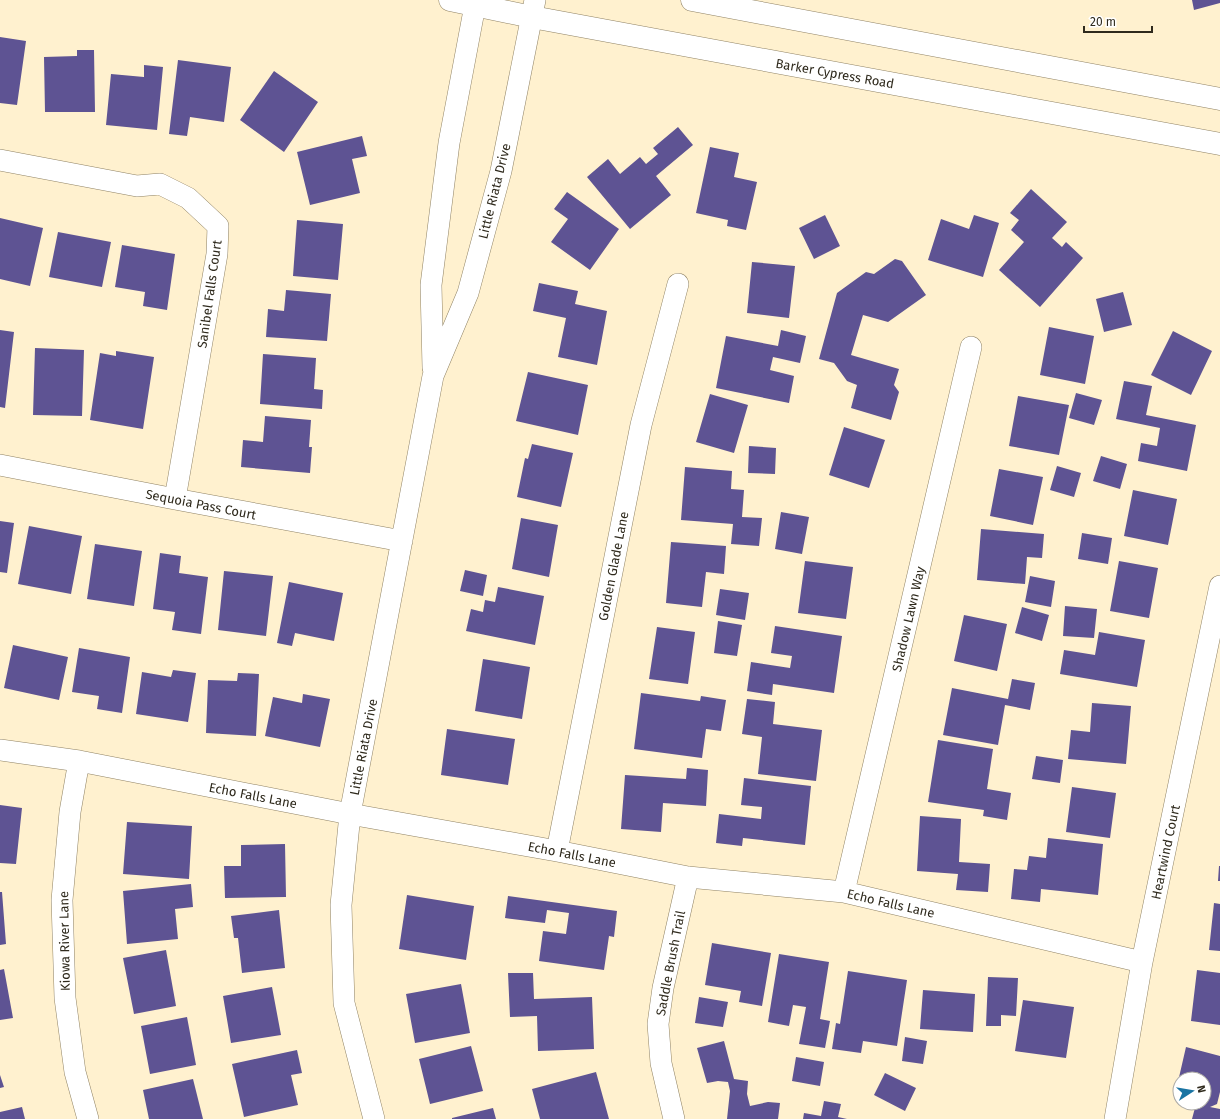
<svg xmlns="http://www.w3.org/2000/svg" width="1220" height="1119" font-family="'Fira Sans',sans-serif">
<rect width="100%" height="100%" fill="#fff1cf"/>
<!-- building -->
<path fill="#5e5393" d="M 1192,0 L 1220,0 L 1220,3 L 1194,10 Z
M 0,37 L 26,41 L 17,105 L 0,103 Z
M 77,50 L 94,50 L 95,112 L 45,112 L 44,57 L 77,56 Z
M 178,60 L 231,67 L 224,122 L 190,117 L 187,136 L 169,134 Z
M 144,65 L 163,67 L 157,130 L 106,125 L 111,74 L 144,77 Z
M 274,71 L 318,102 L 284,152 L 240,120 Z
M 678,127 L 693,145 L 656,176 L 671,195 L 630,229 L 587,177 L 608,159 L 620,174 L 640,157 L 646,164 L 658,154 L 653,148 Z
M 362,136 L 367,156 L 352,159 L 360,193 L 310,205 L 297,152 Z
M 710,147 L 739,153 L 734,177 L 757,182 L 746,230 L 727,226 L 728,220 L 696,213 Z
M 1031,189 L 1067,222 L 1052,238 L 1062,247 L 1066,242 L 1083,258 L 1040,307 L 999,270 L 1024,242 L 1011,230 L 1019,220 L 1010,213 Z
M 567,192 L 619,229 L 590,270 L 551,242 L 568,219 L 554,209 Z
M 825,215 L 840,246 L 814,259 L 799,228 Z
M 974,215 L 999,223 L 983,277 L 928,260 L 941,219 L 969,229 Z
M 0,218 L 43,228 L 30,286 L 0,279 Z
M 297,220 L 343,224 L 338,280 L 293,276 Z
M 58,232 L 111,242 L 102,287 L 49,277 Z
M 122,245 L 175,254 L 167,310 L 143,306 L 145,292 L 115,287 Z
M 895,259 L 902,261 L 926,295 L 888,322 L 863,315 L 851,355 L 899,369 L 894,385 L 899,392 L 891,420 L 851,408 L 857,385 L 847,381 L 834,363 L 819,359 L 837,293 L 866,272 L 874,274 Z
M 752,262 L 795,266 L 789,318 L 747,313 Z
M 539,283 L 578,291 L 575,304 L 607,311 L 597,365 L 558,357 L 566,318 L 533,311 Z
M 286,290 L 331,294 L 327,341 L 266,337 L 268,309 L 284,311 Z
M 1123,292 L 1132,325 L 1104,332 L 1096,299 Z
M 1049,327 L 1094,336 L 1085,384 L 1040,375 Z
M 0,330 L 14,332 L 5,408 L 0,407 Z
M 781,330 L 806,336 L 800,363 L 773,357 L 770,370 L 794,376 L 789,403 L 716,388 L 726,336 L 778,346 Z
M 1173,331 L 1212,351 L 1191,395 L 1151,375 Z
M 35,348 L 84,350 L 82,416 L 33,415 Z
M 116,351 L 154,357 L 143,429 L 90,420 L 100,353 L 116,356 Z
M 263,354 L 316,358 L 314,389 L 323,390 L 322,409 L 260,404 Z
M 528,372 L 588,385 L 578,435 L 516,421 Z
M 1124,381 L 1152,386 L 1146,415 L 1196,425 L 1187,471 L 1138,461 L 1141,443 L 1157,446 L 1160,428 L 1116,419 Z
M 1076,393 L 1102,400 L 1094,425 L 1069,418 Z
M 710,394 L 748,405 L 734,453 L 696,442 Z
M 1018,396 L 1069,405 L 1059,455 L 1009,446 Z
M 265,416 L 311,420 L 309,447 L 312,447 L 310,473 L 241,467 L 243,440 L 263,442 Z
M 844,427 L 885,440 L 869,488 L 829,475 Z
M 532,444 L 573,453 L 561,507 L 517,497 L 525,458 L 528,459 Z
M 749,446 L 776,448 L 775,474 L 748,473 Z
M 1101,456 L 1127,464 L 1120,489 L 1093,481 Z
M 1057,466 L 1081,473 L 1074,497 L 1050,490 Z
M 685,467 L 732,471 L 731,489 L 744,490 L 742,517 L 762,518 L 759,546 L 731,544 L 733,524 L 681,520 Z
M 999,469 L 1043,477 L 1033,525 L 990,516 Z
M 1133,490 L 1177,499 L 1168,545 L 1124,536 Z
M 781,512 L 809,517 L 802,554 L 775,549 Z
M 521,518 L 558,525 L 549,577 L 512,569 Z
M 0,521 L 14,523 L 7,573 L 0,572 Z
M 29,526 L 82,536 L 71,594 L 18,584 Z
M 981,529 L 1044,534 L 1042,558 L 1027,557 L 1025,584 L 977,580 Z
M 1082,533 L 1112,538 L 1108,564 L 1078,559 Z
M 671,542 L 726,546 L 724,574 L 706,572 L 702,607 L 666,603 Z
M 95,544 L 142,551 L 134,606 L 87,599 Z
M 160,553 L 181,556 L 179,573 L 208,577 L 201,634 L 172,630 L 175,612 L 153,609 Z
M 805,561 L 853,567 L 846,619 L 798,613 Z
M 1119,561 L 1158,568 L 1149,618 L 1110,611 Z
M 465,570 L 487,575 L 483,596 L 460,591 Z
M 224,571 L 273,576 L 266,636 L 218,630 Z
M 1030,576 L 1055,581 L 1051,607 L 1025,602 Z
M 289,582 L 343,593 L 334,641 L 295,633 L 292,646 L 277,643 Z
M 498,587 L 544,596 L 535,645 L 466,631 L 471,609 L 483,612 L 485,600 L 495,602 Z
M 720,589 L 749,593 L 745,620 L 716,615 Z
M 1065,606 L 1097,609 L 1094,638 L 1063,636 Z
M 1022,607 L 1049,615 L 1042,641 L 1015,633 Z
M 964,615 L 1007,624 L 997,671 L 954,661 Z
M 718,621 L 742,625 L 737,656 L 714,653 Z
M 775,626 L 842,636 L 834,693 L 773,684 L 772,695 L 747,691 L 751,662 L 790,668 L 792,656 L 771,653 Z
M 657,627 L 695,632 L 688,684 L 649,679 Z
M 1099,632 L 1145,640 L 1137,687 L 1060,674 L 1064,650 L 1095,655 Z
M 13,645 L 68,657 L 59,700 L 4,688 Z
M 79,648 L 130,657 L 122,713 L 97,709 L 99,696 L 72,692 Z
M 483,659 L 530,667 L 522,719 L 475,711 Z
M 173,670 L 196,673 L 188,722 L 136,714 L 142,672 L 171,677 Z
M 238,673 L 259,674 L 256,736 L 206,733 L 208,680 L 237,681 Z
M 1012,679 L 1035,683 L 1030,710 L 1005,705 L 998,745 L 943,735 L 952,688 L 1008,699 Z
M 641,693 L 700,701 L 701,696 L 726,700 L 721,731 L 706,729 L 702,758 L 634,749 Z
M 303,694 L 330,699 L 320,747 L 265,736 L 273,697 L 302,703 Z
M 747,699 L 775,702 L 773,724 L 822,730 L 816,781 L 758,774 L 762,737 L 742,734 Z
M 1092,703 L 1131,706 L 1126,764 L 1068,759 L 1071,730 L 1090,732 Z
M 447,729 L 515,739 L 508,785 L 441,775 Z
M 938,740 L 993,749 L 987,789 L 1011,793 L 1007,820 L 983,816 L 984,810 L 928,802 Z
M 1036,756 L 1063,760 L 1060,783 L 1032,779 Z
M 687,768 L 708,770 L 706,806 L 663,803 L 661,832 L 621,829 L 625,775 L 686,779 Z
M 744,778 L 811,786 L 805,845 L 743,838 L 742,846 L 716,843 L 719,814 L 761,819 L 762,807 L 741,805 Z
M 1072,787 L 1116,793 L 1110,838 L 1066,832 Z
M 0,805 L 22,808 L 16,864 L 0,863 Z
M 920,816 L 961,819 L 959,862 L 990,864 L 988,892 L 956,890 L 958,874 L 917,871 Z
M 127,822 L 192,826 L 189,879 L 123,874 Z
M 1048,838 L 1103,844 L 1098,895 L 1041,889 L 1040,902 L 1011,899 L 1014,869 L 1027,870 L 1029,856 L 1046,858 Z
M 285,844 L 286,897 L 225,898 L 224,866 L 241,866 L 241,845 Z
M 1219,866 L 1220,866 L 1220,881 L 1218,881 Z
M 191,884 L 193,907 L 175,909 L 178,939 L 127,944 L 123,891 Z
M 0,892 L 2,892 L 6,944 L 0,945 Z
M 407,895 L 474,906 L 466,960 L 399,949 Z
M 508,896 L 617,911 L 614,937 L 609,936 L 604,970 L 539,961 L 543,931 L 566,934 L 569,913 L 547,910 L 545,923 L 505,918 Z
M 1214,903 L 1220,904 L 1220,951 L 1209,950 Z
M 279,910 L 285,968 L 242,973 L 238,938 L 234,938 L 231,916 Z
M 712,943 L 771,953 L 762,1006 L 739,1002 L 741,991 L 705,985 Z
M 166,950 L 176,1006 L 134,1014 L 123,958 Z
M 779,954 L 829,962 L 820,1019 L 830,1021 L 825,1048 L 799,1044 L 806,1007 L 793,1005 L 789,1026 L 768,1022 Z
M 4,969 L 13,1018 L 0,1020 L 0,970 Z
M 1197,970 L 1220,973 L 1220,1025 L 1191,1021 Z
M 848,971 L 907,980 L 897,1046 L 863,1041 L 861,1053 L 832,1049 L 836,1023 L 840,1024 Z
M 508,973 L 533,973 L 534,999 L 592,997 L 594,1049 L 538,1051 L 537,1016 L 510,1017 Z
M 988,977 L 1018,978 L 1016,1016 L 1001,1015 L 1001,1026 L 986,1026 Z
M 461,984 L 470,1033 L 415,1043 L 406,994 Z
M 272,987 L 281,1035 L 231,1043 L 223,996 Z
M 923,990 L 975,994 L 973,1032 L 920,1029 Z
M 699,997 L 728,1002 L 723,1027 L 695,1023 Z
M 1023,1000 L 1074,1007 L 1066,1058 L 1015,1051 Z
M 187,1017 L 196,1065 L 150,1074 L 141,1026 Z
M 905,1037 L 927,1041 L 923,1064 L 902,1061 Z
M 724,1041 L 734,1079 L 748,1081 L 747,1094 L 750,1106 L 768,1102 L 780,1103 L 778,1119 L 727,1119 L 730,1091 L 728,1082 L 718,1081 L 707,1083 L 697,1048 Z
M 471,1046 L 483,1091 L 430,1104 L 419,1059 Z
M 1186,1047 L 1220,1056 L 1220,1092 L 1217,1104 L 1210,1107 L 1220,1109 L 1220,1119 L 1192,1119 L 1196,1104 L 1193,1103 L 1204,1103 L 1204,1079 L 1180,1079 L 1180,1100 L 1174,1099 Z
M 297,1050 L 302,1073 L 291,1075 L 298,1105 L 244,1117 L 232,1064 Z
M 796,1057 L 824,1062 L 820,1086 L 792,1081 Z
M 596,1072 L 609,1119 L 540,1119 L 532,1089 Z
M 885,1073 L 916,1088 L 905,1111 L 874,1095 Z
M 0,1075 L 4,1087 L 0,1088 Z
M 193,1079 L 203,1119 L 149,1119 L 143,1090 Z
M 824,1101 L 841,1104 L 838,1117 L 847,1119 L 803,1119 L 804,1113 L 821,1116 Z
M 22,1107 L 25,1119 L 0,1119 L 0,1112 Z
M 493,1108 L 496,1119 L 452,1119 L 452,1118 Z"/>
<g fill="none" stroke-linecap="round" stroke-linejoin="round">
<defs>
<path id="minor" d="M 0,160 L 137,186 L 160,184 L 188,198 L 218,226 L 217,254 L 175,499
M 433,368 L 431,285 L 449,143 L 476,0
M 0,465 L 175,499 L 402,541
M 0,750 L 79,761 L 350,814 L 557,851 L 688,877 L 844,892 L 1142,962
M 79,761 L 70,812 L 62,900 L 65,998 L 75,1072 L 88,1119
M 557,851 L 641,425 L 678,284
M 844,892 L 971,347
M 374,1119 L 344,1003 L 341,905 L 350,814 L 433,376 L 468,293 L 501,171 L 535,0
M 674,1119 L 661,1063 L 658,1024 L 663,988 L 688,877
M 1115,1119 L 1142,962 L 1220,586"/>
<path id="primary" d="M 450,0 L 532,17 L 1220,144
M 692,0 L 1220,99"/>
</defs>
<!-- minor casing -->
<use href="#minor" stroke="#908365" stroke-width="22"/>
<!-- primary casing -->
<use href="#primary" stroke="#908365" stroke-width="23"/>
<!-- minor -->
<use href="#minor" stroke="#fff" stroke-width="21"/>
<!-- primary -->
<use href="#primary" stroke="#fff" stroke-width="22"/>
</g>
<g text-anchor="middle" stroke-width="4" stroke-linejoin="round" paint-order="stroke">
<!-- street labels -->
<g font-size="13" fill="#2f2a1d" stroke="#fff">
<text transform="translate(835 73) rotate(10)" y="5">Barker Cypress Road</text>
<text transform="translate(494 191) rotate(-76)" y="5">Little Riata Drive</text>
<text transform="translate(209 294) rotate(-82)" y="5">Sanibel Falls Court</text>
<text transform="translate(201 504) rotate(11)" y="5">Sequoia Pass Court</text>
<text transform="translate(613 566) rotate(-79)" y="5">Golden Glade Lane</text>
<text transform="translate(908 619) rotate(-77)" y="5">Shadow Lawn Way</text>
<text transform="translate(363 747) rotate(-79)" y="5">Little Riata Drive</text>
<text transform="translate(253 795) rotate(11)" y="5">Echo Falls Lane</text>
<text transform="translate(1165 852) rotate(-78)" y="5">Heartwind Court</text>
<text transform="translate(572 854) rotate(11)" y="5">Echo Falls Lane</text>
<text transform="translate(891 903) rotate(13)" y="5">Echo Falls Lane</text>
<text transform="translate(64 941) rotate(-91)" y="5">Kiowa River Lane</text>
<text transform="translate(670 963) rotate(-79)" y="5">Saddle Brush Trail</text>
</g>
</g>
<!-- north arrow -->
<g transform="translate(1192 1091) rotate(78)"><circle r="19" fill="#ffffff" stroke="#acaaa5"/>
<path d="M0-3L7 15L0 10L-7 15Z" fill="#1a74a3"/>
<text y="-6" font-size="11" font-weight="bold" text-anchor="middle" fill="#2f2a1d">N</text>
</g>
<!-- scale -->
<path d="M1084 26v6h68v-6" fill="none" stroke="#2f2a1d" stroke-width="2"/>
<text x="1090" y="26" font-size="12" fill="#2f2a1d" stroke="#ffffff" stroke-width="3" paint-order="stroke">20 m</text>
</svg>
